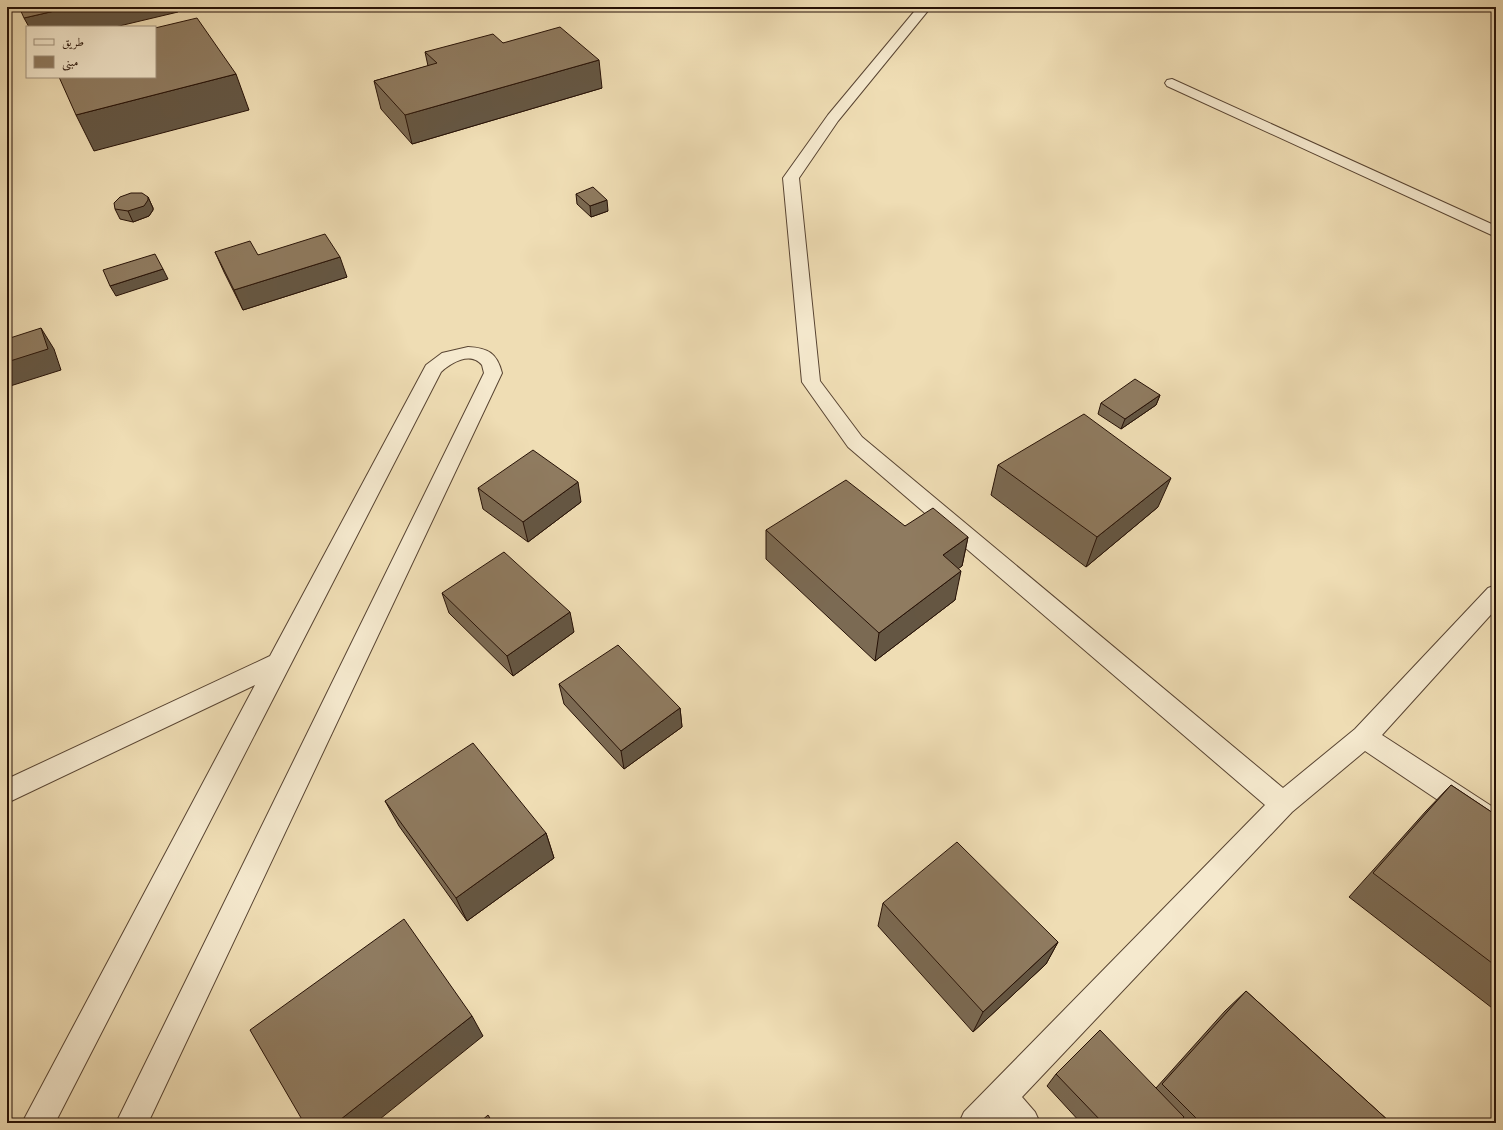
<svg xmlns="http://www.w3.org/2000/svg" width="1503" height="1130" font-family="'IM FELL French Canon',Amiri,serif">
<rect width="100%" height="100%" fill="#efddb4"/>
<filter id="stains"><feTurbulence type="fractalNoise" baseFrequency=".005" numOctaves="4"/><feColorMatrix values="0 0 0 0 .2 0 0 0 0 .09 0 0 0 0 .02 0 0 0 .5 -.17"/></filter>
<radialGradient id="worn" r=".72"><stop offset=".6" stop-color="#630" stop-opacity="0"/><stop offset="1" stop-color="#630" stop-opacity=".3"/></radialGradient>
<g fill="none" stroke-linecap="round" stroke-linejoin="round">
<defs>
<path id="minor" d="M 918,7 L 931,7 L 838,121 L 799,178 L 820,381 L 862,437 L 1283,788 L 1355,729 L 1488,588 L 1496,585 L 1496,609 L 1382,735 L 1496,809 L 1496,836 L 1487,833 L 1365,751 L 1292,812 L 1022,1097 L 1035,1112 L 1040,1123 L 1003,1123 L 1000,1119 L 997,1123 L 959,1123 L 964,1112 L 1265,805 L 848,447 L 802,382 L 783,178 L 828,115 Z
M 1172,79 L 1496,226 L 1496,237 L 1167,86 L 1165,83 L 1167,80 Z
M 468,347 C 488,348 497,353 502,373 L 148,1123 L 116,1123 L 484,373 L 482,365 C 470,351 451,363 441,372 L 55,1123 L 22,1123 L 255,685 L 7,803 L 7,779 L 270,656 L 426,365 L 442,353 Z"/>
</defs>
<!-- minor casing -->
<use href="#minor" stroke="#584432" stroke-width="2"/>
<!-- minor -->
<use href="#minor" fill="#f5e9ce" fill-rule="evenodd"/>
</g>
<!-- wall -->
<path fill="#7b6a53" stroke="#261106" d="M 503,43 L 602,88 L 412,144 L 381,109 L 374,81 L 428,66 L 425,52 Z
M 576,194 L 608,211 L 591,217 L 577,204 Z
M 148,197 L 153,208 L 153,210 L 149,216 L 133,222 L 120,219 L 115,209 Z
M 215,252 L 258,255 L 347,277 L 243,310 L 224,272 Z
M 1160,395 L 1156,405 L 1121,429 L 1098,414 L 1101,403 Z
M 998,465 L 1158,507 L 1086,567 L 991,495 Z
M 478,488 L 581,502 L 528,542 L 483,509 Z
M 905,526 L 968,537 L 962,566 L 958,568 L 955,600 L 875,661 L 766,559 L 766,530 Z
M 442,593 L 574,632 L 513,676 L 449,613 Z
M 559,684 L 680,708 L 682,727 L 624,769 L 564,704 Z
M 1451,785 L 1496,815 L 1496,1011 L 1349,897 L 1426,811 Z
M 385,801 L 546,833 L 554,858 L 467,921 L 399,826 Z
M 883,903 L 1058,942 L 1046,964 L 973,1032 L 878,926 Z
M 1246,991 L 1391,1123 L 1081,1123 L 1047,1086 L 1056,1074 L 1156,1088 L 1225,1011 Z"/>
<!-- shaded-wall -->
<path fill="#645643" stroke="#261106" d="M 72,7 L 176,7 L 178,12 L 115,27 L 29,27 L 24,18 Z
M 599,60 L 602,88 L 412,144 L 405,115 Z
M 236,74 L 249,110 L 94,151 L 76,115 Z
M 148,197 L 153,208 L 153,210 L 149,216 L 133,222 L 128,211 Z
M 607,200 L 608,211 L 591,217 L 590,206 Z
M 340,257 L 347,277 L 243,310 L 234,290 Z
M 163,269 L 168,279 L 116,296 L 110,286 Z
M 41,328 L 54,349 L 61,370 L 7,387 L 7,362 Z
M 1160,395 L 1156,405 L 1121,429 L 1125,419 Z
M 1171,478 L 1158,507 L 1086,567 L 1097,537 Z
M 578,482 L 581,502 L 528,542 L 523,522 Z
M 968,537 L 962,566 L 937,584 L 943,555 Z
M 961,571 L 955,600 L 875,661 L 879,633 Z
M 570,612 L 574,632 L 513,676 L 507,656 Z
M 680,708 L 682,727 L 624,769 L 621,751 Z
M 546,833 L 554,858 L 467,921 L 456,898 Z
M 1058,942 L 1046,964 L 973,1032 L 983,1012 Z
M 472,1016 L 483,1036 L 375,1123 L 336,1123 Z"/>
<!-- building -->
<path fill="#8f7b60" stroke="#261106" d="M 19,7 L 72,7 L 24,18 Z
M 197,18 L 236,74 L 76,115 L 59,77 L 155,77 L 155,28 Z
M 560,27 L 599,60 L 405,115 L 374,81 L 437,63 L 425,52 L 493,34 L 503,43 Z
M 593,187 L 607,200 L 590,206 L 576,194 Z
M 131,193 L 142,193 L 148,197 L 148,200 L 144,206 L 128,211 L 115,209 L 114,203 L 120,197 Z
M 325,234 L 340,257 L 234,290 L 215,252 L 250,241 L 258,255 Z
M 155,254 L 163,269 L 110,286 L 103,270 Z
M 41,328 L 48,349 L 7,362 L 7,339 Z
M 1135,379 L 1160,395 L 1125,419 L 1101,403 Z
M 1084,414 L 1171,478 L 1097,537 L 998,465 Z
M 533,450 L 578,482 L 523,522 L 478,488 Z
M 846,480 L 905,526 L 933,508 L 968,537 L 943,555 L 961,571 L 879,633 L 766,530 Z
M 504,552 L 570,612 L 507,656 L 442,593 Z
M 618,645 L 680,708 L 621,751 L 559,684 Z
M 473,743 L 546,833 L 456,898 L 385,801 Z
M 1451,785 L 1496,815 L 1496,966 L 1373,873 Z
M 957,842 L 1058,942 L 983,1012 L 883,903 Z
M 404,919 L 472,1016 L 336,1123 L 304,1123 L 250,1030 Z
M 1246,991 L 1391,1123 L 1201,1123 L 1162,1084 Z
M 1100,1030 L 1184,1117 L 1178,1123 L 1103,1123 L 1056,1074 Z
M 488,1115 L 493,1123 L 479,1123 Z"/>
<!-- margin -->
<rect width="1503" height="1130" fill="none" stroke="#efddb4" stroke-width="24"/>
<rect x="8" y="8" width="1487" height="1114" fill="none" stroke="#261106" stroke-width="2"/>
<rect x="12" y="12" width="1479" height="1106" fill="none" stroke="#261106"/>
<!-- legend -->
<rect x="26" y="26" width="130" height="52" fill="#f5e9ce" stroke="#a2937e"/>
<rect x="34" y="39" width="20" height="6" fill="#f5e9ce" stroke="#a2937e"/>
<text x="62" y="46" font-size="12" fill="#261106">طريق</text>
<rect x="34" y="56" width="20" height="12" fill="#8f7b60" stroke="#a2937e"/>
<text x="62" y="66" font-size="12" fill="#261106">مبنى</text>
<rect width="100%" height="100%" filter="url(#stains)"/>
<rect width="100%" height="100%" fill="url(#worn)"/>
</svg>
